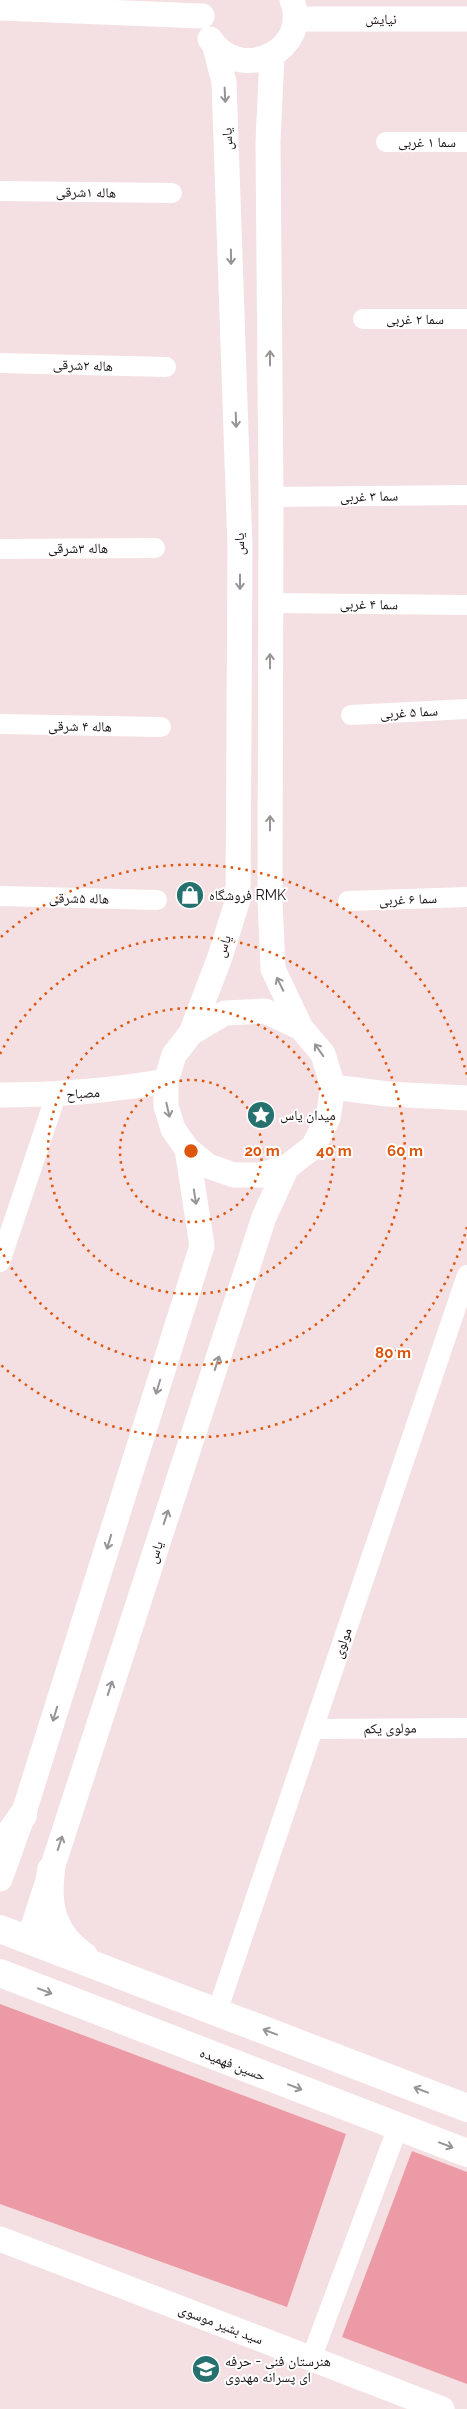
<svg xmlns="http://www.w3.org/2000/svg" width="467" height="2409" font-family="Raleway,'Noto Naskh Arabic',sans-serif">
<rect width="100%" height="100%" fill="#f4e0e2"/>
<!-- green -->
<path fill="#ec9ba6" d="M 0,2004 L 346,2134 L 287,2307 L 0,2204 Z
M 412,2151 L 467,2172 L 467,2384 L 342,2337 Z"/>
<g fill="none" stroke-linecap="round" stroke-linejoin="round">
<!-- minor -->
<path stroke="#fff" stroke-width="20" d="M 386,142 L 467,142
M 0,191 L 172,193
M 363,319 L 467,319
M 0,363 L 166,367
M 271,497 L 467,495
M 0,549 L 155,548
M 271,603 L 467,605
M 351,715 L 467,709
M 0,724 L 161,727
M 0,896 L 157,900
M 348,901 L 467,897
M 0,1262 L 56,1095
M 313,1729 L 467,1728
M 217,2012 L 467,1275
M 311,2359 L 398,2127"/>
<!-- tertiary -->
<path stroke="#fff" stroke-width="25" d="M 0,8 L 202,16
M 295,19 L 467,19
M 210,39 C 240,85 312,50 292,0
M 272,55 L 268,142 L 271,497 L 270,901 L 273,969 L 301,1028
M 191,1033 L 220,957 L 238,899 L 240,548 L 224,82 L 215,47
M 333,1087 L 387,1094 L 467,1098
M 0,1095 C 56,1095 110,1091 166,1081
M 0,1879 L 23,1815 L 202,1246 L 187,1149
M 29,1939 L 264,1217 L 287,1167 L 313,1147 L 328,1118 L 333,1087 L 323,1054 L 301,1028 L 265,1011 L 225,1013 L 191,1033 L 174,1055 L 166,1081 L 166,1106 L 173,1129 L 187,1149 L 208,1166 L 234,1175 L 261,1175 L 287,1167
M 0,2239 L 442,2409"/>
<!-- secondary -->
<path stroke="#fff" stroke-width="28" d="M 0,1848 L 23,1815
M 51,1870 C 46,1906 53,1935 84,1956
M 0,1929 L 467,2108
M 0,1973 L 467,2153"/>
</g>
<!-- one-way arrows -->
<defs><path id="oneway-shaft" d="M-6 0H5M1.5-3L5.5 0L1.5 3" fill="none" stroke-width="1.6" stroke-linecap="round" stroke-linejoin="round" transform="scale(1.25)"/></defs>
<g stroke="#979494">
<use href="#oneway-shaft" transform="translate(225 95) rotate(87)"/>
<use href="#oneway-shaft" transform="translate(231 257) rotate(89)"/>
<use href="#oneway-shaft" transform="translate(270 358) rotate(-90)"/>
<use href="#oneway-shaft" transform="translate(236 420) rotate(88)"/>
<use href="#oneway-shaft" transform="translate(240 582) rotate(90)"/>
<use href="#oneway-shaft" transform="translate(270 661) rotate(-90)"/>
<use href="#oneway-shaft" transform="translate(270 823) rotate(-90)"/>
<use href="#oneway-shaft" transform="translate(280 984) rotate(-116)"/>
<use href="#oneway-shaft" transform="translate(319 1050) rotate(-125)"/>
<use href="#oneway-shaft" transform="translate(168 1110) rotate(77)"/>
<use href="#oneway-shaft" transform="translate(195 1197) rotate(81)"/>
<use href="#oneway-shaft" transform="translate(217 1363) rotate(-72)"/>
<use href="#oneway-shaft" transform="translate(158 1387) rotate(107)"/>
<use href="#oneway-shaft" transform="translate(166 1517) rotate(-72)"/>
<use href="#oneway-shaft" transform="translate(109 1542) rotate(107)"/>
<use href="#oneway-shaft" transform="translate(110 1688) rotate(-72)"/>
<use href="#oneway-shaft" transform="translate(55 1714) rotate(107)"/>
<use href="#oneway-shaft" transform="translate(60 1843) rotate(-72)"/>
<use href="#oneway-shaft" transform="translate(45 1991) rotate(21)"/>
<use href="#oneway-shaft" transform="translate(270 2032) rotate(-159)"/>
<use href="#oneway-shaft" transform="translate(295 2087) rotate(21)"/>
<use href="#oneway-shaft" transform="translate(421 2090) rotate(-159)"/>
<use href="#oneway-shaft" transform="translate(446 2145) rotate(21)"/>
</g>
<!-- distance rings -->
<g fill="none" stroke="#de550c" stroke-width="2.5" stroke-dasharray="2.5 5">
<circle cx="191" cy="1151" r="71"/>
<circle cx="191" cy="1151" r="143"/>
<path d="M0 1054A214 214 0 1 1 0 1248"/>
<path d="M467 1227A286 286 0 0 1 1 1365M1 937A286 286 0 0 1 467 1075"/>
</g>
<!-- icons -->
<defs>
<symbol id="shop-disc" viewBox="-11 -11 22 22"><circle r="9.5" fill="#26716e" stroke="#fff"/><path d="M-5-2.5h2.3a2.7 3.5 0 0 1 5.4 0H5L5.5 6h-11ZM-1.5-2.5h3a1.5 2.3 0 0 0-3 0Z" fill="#fff"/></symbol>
<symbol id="sight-disc" viewBox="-11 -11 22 22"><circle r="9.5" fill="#26716e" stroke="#fff"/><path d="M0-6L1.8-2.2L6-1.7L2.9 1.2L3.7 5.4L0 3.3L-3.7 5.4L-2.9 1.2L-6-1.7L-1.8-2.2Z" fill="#fff"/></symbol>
<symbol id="school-disc" viewBox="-11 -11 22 22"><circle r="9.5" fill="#26716e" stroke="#fff"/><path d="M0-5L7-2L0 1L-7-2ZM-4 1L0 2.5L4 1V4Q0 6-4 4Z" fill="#fff"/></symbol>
</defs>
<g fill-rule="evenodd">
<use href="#shop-disc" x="174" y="879" width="32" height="32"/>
<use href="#sight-disc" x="245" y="1099" width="32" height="32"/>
<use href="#school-disc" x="190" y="2353" width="32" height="32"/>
</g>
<g text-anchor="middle" stroke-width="4" stroke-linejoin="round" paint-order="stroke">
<!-- street labels -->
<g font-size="14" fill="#181112" stroke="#fff">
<text x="381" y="24">نیایش</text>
<text transform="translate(227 139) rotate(-93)" y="5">یاس</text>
<text x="427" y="147">سما ۱ غربی</text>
<text transform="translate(86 192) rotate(1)" y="5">هاله ۱شرقی</text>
<text x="415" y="324">سما ۲ غربی</text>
<text transform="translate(83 365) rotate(2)" y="5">هاله ۲شرقی</text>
<text transform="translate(369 496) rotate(-1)" y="5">سما ۳ غربی</text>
<text transform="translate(239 544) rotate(-91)" y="5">یاس</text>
<text x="78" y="553">هاله ۳شرقی</text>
<text transform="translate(369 604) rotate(1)" y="5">سما ۴ غربی</text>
<text transform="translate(409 712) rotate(-3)" y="5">سما ۵ غربی</text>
<text transform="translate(80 726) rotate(1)" y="5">هاله ۴ شرقی</text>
<text transform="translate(79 898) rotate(1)" y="5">هاله ۵شرقی</text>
<text transform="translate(408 899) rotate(-2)" y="5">سما ۶ غربی</text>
<text transform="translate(223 946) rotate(-72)" y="5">یاس</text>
<text transform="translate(83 1093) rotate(-4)" y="5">مصباح</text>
<text transform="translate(155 1552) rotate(-72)" y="5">یاس</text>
<text transform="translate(342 1643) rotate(-71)" y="5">مولوی</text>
<text transform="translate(390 1728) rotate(-1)" y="5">مولوی یکم</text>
<text transform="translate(233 2064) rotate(21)" y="5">حسین فهمیده</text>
<text transform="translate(221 2324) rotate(21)" y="5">سید بشیر موسوی</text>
</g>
<!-- poi labels -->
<g font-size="14" fill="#181112" stroke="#fff" text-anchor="start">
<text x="209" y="900">فروشگاه RMK</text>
<text x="280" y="1120">میدان یاس</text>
<text x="225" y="2366">هنرستان فنی - حرفه<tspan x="225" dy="16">ای پسرانه مهدوی</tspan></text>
</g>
</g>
<circle cx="191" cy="1151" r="8" fill="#de550c" stroke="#fff" stroke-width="2.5"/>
<g font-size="15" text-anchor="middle" font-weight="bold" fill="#de550c" stroke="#fff" stroke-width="4" stroke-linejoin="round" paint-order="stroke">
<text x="262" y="1156">20 m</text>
<text x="334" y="1156">40 m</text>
<text x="405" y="1156">60 m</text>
<text x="393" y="1358">80 m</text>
</g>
</svg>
